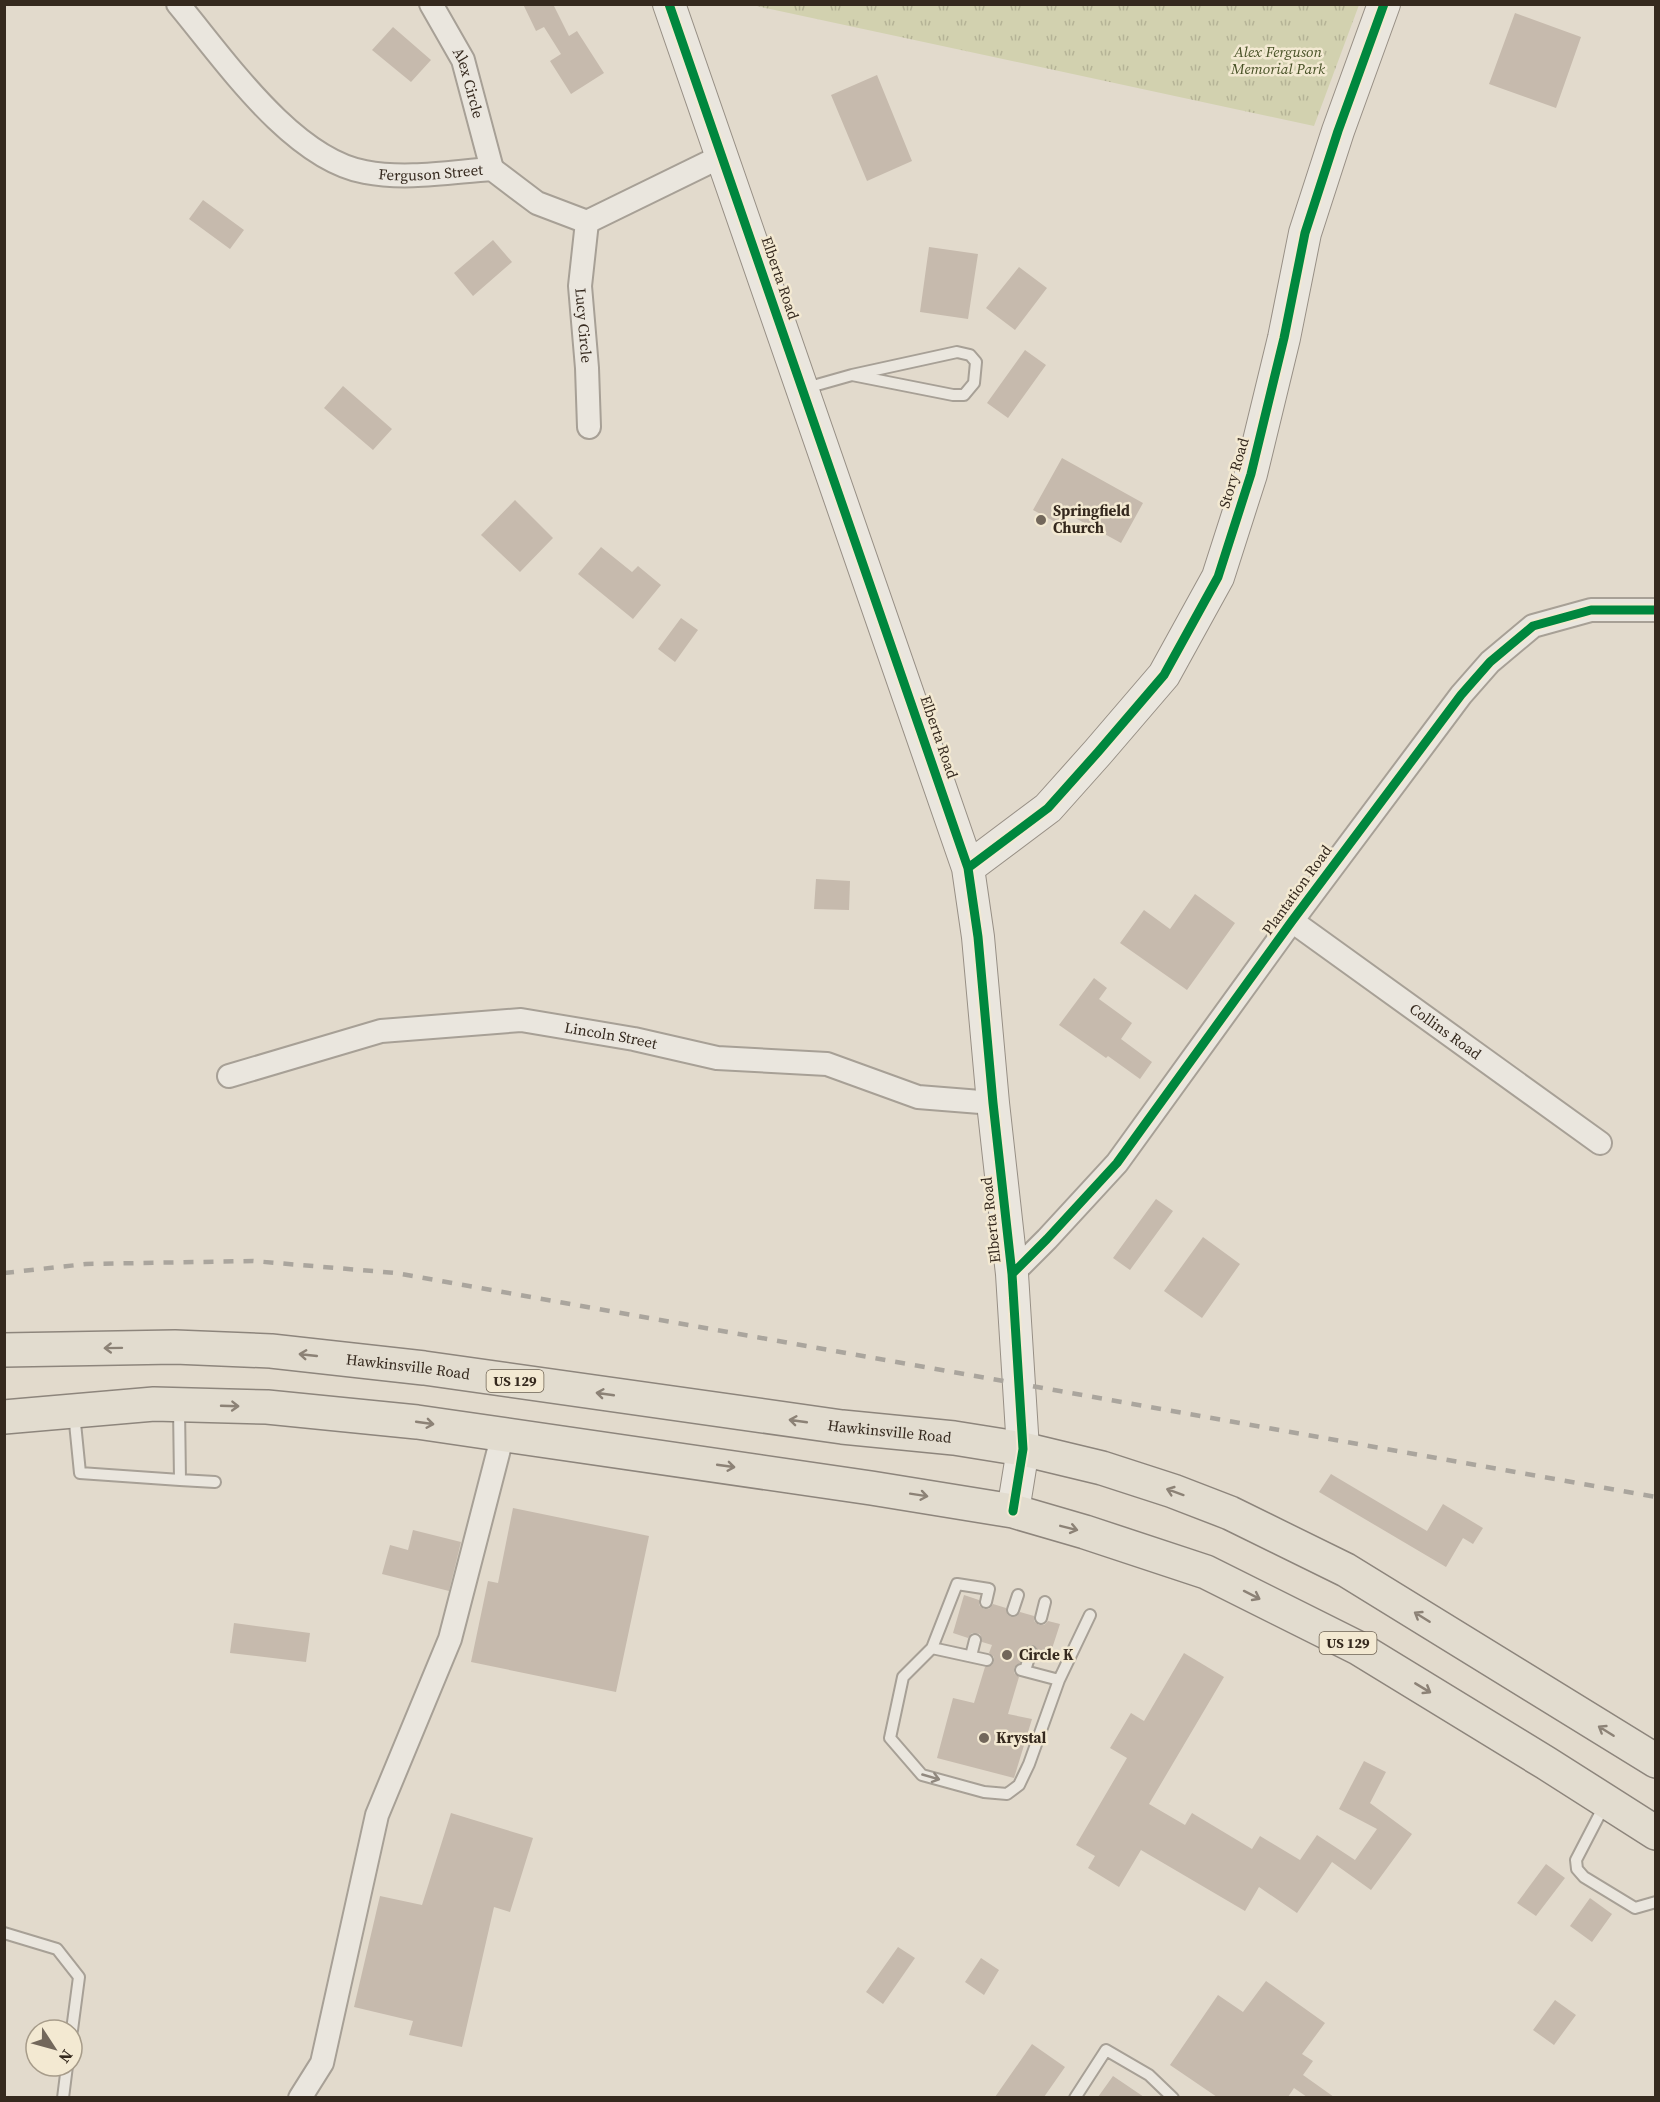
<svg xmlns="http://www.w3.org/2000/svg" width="1660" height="2102" font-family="'Source Serif 4',serif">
<defs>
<pattern id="park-tufts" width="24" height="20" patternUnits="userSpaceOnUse" patternTransform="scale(1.5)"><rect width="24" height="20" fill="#d2d1af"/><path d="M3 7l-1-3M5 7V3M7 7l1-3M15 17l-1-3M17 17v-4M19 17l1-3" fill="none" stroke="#b5b396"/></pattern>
</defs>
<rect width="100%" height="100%" fill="#e2dacc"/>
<!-- park -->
<path fill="url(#park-tufts)" d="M 752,5 L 1359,5 L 1314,126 Z"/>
<!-- building -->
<path fill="#c6baad" d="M 523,4 L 553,4 L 569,36 L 577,31 L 604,73 L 571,94 L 550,61 L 561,54 L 544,27 L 536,31 Z
M 1515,13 L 1581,37 L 1556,108 L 1489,84 Z
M 393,27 L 431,60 L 411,82 L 372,50 Z
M 877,75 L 912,161 L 867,181 L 831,95 Z
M 203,200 L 244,230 L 230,249 L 189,219 Z
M 493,240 L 512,262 L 473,296 L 454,273 Z
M 929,247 L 978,254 L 968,319 L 920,312 Z
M 1019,267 L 1047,288 L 1015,330 L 986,308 Z
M 1025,350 L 1046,365 L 1008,418 L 987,403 Z
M 343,386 L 392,429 L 373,450 L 324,408 Z
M 1062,458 L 1143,503 L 1121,543 L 1068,514 L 1061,525 L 1033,510 Z
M 515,500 L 553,538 L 520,572 L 481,535 Z
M 601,547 L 632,572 L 638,566 L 661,585 L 633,619 L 578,574 Z
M 681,618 L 698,630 L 675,662 L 658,649 Z
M 816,879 L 850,881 L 849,910 L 814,909 Z
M 1195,894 L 1235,923 L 1187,990 L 1120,943 L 1144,910 L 1170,929 Z
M 1094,978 L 1107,988 L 1099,999 L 1132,1023 L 1121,1039 L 1152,1062 L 1140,1079 L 1108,1056 L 1106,1058 L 1059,1025 Z
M 1156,1199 L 1173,1211 L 1130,1270 L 1113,1258 Z
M 1203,1237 L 1240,1264 L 1202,1318 L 1164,1291 Z
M 1331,1474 L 1427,1531 L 1443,1504 L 1483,1528 L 1473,1544 L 1463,1538 L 1446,1567 L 1319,1492 Z
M 513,1508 L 649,1536 L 616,1692 L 471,1662 L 488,1581 L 498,1583 Z
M 413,1530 L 461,1542 L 449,1591 L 382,1574 L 390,1545 L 408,1550 Z
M 964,1595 L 979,1600 L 979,1605 L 984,1609 L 989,1609 L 993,1604 L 1006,1608 L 1007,1614 L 1011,1617 L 1017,1616 L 1020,1612 L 1034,1616 L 1034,1621 L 1039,1625 L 1044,1625 L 1048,1621 L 1060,1624 L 1049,1658 L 1038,1654 L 1036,1647 L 1029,1645 L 1024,1649 L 1020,1663 L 1014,1668 L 1014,1673 L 1019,1677 L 1008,1714 L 1032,1719 L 1014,1778 L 937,1758 L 953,1698 L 974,1703 L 985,1667 L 992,1665 L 994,1661 L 994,1657 L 989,1653 L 992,1645 L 982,1642 L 980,1634 L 972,1633 L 968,1638 L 953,1633 Z
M 234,1623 L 310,1633 L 306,1662 L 230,1653 Z
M 1184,1653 L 1224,1677 L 1149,1804 L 1185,1825 L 1192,1813 L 1252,1849 L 1260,1836 L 1300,1860 L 1317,1835 L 1355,1860 L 1377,1829 L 1339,1809 L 1364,1761 L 1386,1772 L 1370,1803 L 1412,1834 L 1371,1890 L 1332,1862 L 1297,1913 L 1259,1887 L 1245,1911 L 1141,1850 L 1119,1887 L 1088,1868 L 1095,1856 L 1076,1845 L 1127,1758 L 1110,1748 L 1131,1713 L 1144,1721 Z
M 451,1813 L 533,1838 L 510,1912 L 494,1907 L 462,2047 L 409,2035 L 413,2021 L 354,2007 L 380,1896 L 422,1905 Z
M 1546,1864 L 1565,1878 L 1536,1916 L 1517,1903 Z
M 1590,1898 L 1612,1914 L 1592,1942 L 1570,1926 Z
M 898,1947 L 915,1958 L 883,2004 L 866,1992 Z
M 981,1958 L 999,1970 L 984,1995 L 965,1982 Z
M 1266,1981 L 1325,2023 L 1302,2054 L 1313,2061 L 1303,2075 L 1334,2097 L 1307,2097 L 1294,2088 L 1288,2097 L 1217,2097 L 1170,2065 L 1218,1995 L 1243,2012 Z
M 1555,2000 L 1576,2015 L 1554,2045 L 1533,2030 Z
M 1032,2044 L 1065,2067 L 1044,2097 L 995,2097 Z
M 1113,2076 L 1144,2097 L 1098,2097 Z"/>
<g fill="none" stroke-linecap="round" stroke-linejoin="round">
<defs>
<path id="lane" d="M 806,388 L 852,375 L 957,352 L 970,355 L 976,362 L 974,383 L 964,395 L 953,395 L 852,375
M 74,1413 L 80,1473 L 180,1480 L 179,1408
M 180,1480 L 215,1482
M 986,1602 L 989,1589 L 957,1584 L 932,1648 L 903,1677 L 890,1738 L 922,1775 L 984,1792 L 1007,1794 L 1019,1785 L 1029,1764 L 1059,1680 L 1090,1615
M 1013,1610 L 1018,1595
M 1041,1618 L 1045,1602
M 932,1648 L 987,1660
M 971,1656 L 975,1640
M 1021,1670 L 1059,1680
M 1025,1670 L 1031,1652
M 1605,1804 L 1576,1860 L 1577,1869 L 1584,1877 L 1635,1908 L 1656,1902
M 4,1933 L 57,1949 L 79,1977 L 72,2030
M 63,2098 L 67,2066
M 1075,2098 L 1106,2050 L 1149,2075 L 1173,2098"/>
<g id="street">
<path id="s1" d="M 178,4 C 224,59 292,159 365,172 C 406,180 450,172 492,169 L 537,203 L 587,222 L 722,156"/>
<path id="s2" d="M 431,4 L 463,60 L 492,169"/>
<path id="s3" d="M 587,222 L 580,286 L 587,368 L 589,427"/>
<path id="s4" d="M 1292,921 L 1600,1143"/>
<path id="s5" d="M 229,1076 L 381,1031 L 521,1020 L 634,1039 L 717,1058 L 827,1064 L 918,1097 L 993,1103"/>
<path d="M 1012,1274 L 1047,1239 L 1117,1163 L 1292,921 L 1461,695 L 1490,662 L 1533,626 L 1591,610 L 1656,610"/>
<path d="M 300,2098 L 322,2063 L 377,1815 L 450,1639 L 503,1434"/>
</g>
<path id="secondary" d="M 669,4 L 968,868 L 978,937 L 993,1103 L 1012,1274 L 1023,1449 L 1013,1511
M 968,868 L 1048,808 L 1098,752 L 1164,675 L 1218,577 L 1251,474 L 1284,338 L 1305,233 L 1338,131 L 1384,4"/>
<g id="primary">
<path id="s6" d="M 4,1350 L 175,1347 L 271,1351 L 424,1368 L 842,1427 L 954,1438 L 1023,1449 L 1102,1468 L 1173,1491 L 1230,1513 L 1346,1570 L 1656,1761"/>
<path d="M 4,1417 L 154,1404 L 267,1407 L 417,1422 L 871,1488 L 1013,1511 L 1085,1532 L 1206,1572 L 1358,1648 L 1546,1763 L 1656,1833"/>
</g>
</defs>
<!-- lane casing -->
<use href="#lane" stroke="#a7a096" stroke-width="14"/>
<!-- street casing -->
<use href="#street" stroke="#a7a096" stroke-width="26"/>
<!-- secondary casing -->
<use href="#secondary" stroke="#978f85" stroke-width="34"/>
<!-- primary casing -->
<use href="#primary" stroke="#8d857c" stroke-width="36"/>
<!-- lane -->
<use href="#lane" stroke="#eae6de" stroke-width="10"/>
<!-- street -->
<use href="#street" stroke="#eae6de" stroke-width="22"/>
<!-- secondary -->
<use href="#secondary" stroke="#eae6de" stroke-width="32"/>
<!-- primary -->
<use href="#primary" stroke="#e2dccf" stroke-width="33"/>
<!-- rail -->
<path stroke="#aaa59d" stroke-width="4.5" stroke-dasharray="10 10" stroke-linecap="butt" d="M 4,1273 L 86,1264 L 253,1261 L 396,1273 L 1656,1497"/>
<defs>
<path id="cycleway" d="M 669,4 L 968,868 L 978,937 L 993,1103 L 1012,1274 L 1023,1449 L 1013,1511
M 968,868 L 1048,808 L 1098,752 L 1164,675 L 1218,577 L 1251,474 L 1284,338 L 1305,233 L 1338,131 L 1384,4
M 1012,1274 L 1047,1239 L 1117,1163 L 1292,921 L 1461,695 L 1490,662 L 1533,626 L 1591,610 L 1656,610"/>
</defs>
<!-- cycleway casing -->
<use href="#cycleway" stroke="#f3e9d2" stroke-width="13"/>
<!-- cycleway -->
<use href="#cycleway" stroke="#00873e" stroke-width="9"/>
</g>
<!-- one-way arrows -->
<defs><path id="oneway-shaft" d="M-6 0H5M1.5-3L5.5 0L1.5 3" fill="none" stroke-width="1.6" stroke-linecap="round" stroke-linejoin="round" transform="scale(1.5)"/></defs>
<g stroke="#8c8276">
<use href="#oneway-shaft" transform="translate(113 1348) rotate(179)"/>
<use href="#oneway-shaft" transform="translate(308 1355) rotate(-174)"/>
<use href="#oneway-shaft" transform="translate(605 1394) rotate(-172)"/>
<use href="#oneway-shaft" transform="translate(230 1406) rotate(2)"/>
<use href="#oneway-shaft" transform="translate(798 1421) rotate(-172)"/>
<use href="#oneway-shaft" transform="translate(425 1423) rotate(8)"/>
<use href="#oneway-shaft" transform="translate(726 1466) rotate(8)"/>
<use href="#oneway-shaft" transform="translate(1175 1492) rotate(-160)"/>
<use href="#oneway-shaft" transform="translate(919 1495) rotate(9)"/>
<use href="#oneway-shaft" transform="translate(1069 1528) rotate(14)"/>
<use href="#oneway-shaft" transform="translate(1252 1595) rotate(27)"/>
<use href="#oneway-shaft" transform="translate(1422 1617) rotate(-148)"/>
<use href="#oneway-shaft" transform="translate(1423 1688) rotate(31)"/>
<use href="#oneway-shaft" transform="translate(1606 1731) rotate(-148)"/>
</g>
<use stroke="#90887e" href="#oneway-shaft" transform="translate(931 1777) rotate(16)"/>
<!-- markers -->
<g fill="#72675b" stroke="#f3e9d2" stroke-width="2">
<circle cx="1041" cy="520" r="6"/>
<circle cx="1007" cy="1655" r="6"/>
<circle cx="984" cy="1738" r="6"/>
</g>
<g text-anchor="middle" stroke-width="5" stroke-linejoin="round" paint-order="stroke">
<!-- shield labels -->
<g fill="#f3e9d2" stroke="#6e6354" stroke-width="1.5">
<rect x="486.5" y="1370" width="57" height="22" rx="4.5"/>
<rect x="1319.5" y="1632" width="57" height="22" rx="4.5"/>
</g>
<g font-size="14" font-weight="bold" fill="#35291e">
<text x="515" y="1386">US 129</text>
<text x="1348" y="1648">US 129</text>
</g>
<!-- park labels -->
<g font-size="15" font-style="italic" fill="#475126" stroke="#f3e9d2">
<text x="1278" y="57">Alex Ferguson<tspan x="1278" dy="17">Memorial Park</tspan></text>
</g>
<!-- street labels -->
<g font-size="15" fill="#35291e" stroke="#f3e9d2">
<text dy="5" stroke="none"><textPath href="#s2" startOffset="88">Alex Circle</textPath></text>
<text dy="5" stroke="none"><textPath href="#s1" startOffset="322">Ferguson Street</textPath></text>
<text transform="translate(780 278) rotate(71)" y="5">Elberta Road</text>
<text dy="5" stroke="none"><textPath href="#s3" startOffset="104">Lucy Circle</textPath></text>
<text transform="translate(1234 473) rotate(-74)" y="5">Story Road</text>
<text transform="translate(939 737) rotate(71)" y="5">Elberta Road</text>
<text transform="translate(1297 890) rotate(-54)" y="5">Plantation Road</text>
<text dy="5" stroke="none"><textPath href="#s4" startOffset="189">Collins Road</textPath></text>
<text dy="5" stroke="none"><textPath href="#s5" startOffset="390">Lincoln Street</textPath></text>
<text transform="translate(991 1220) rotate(-96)" y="5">Elberta Road</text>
<text dy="5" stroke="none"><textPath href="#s6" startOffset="405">Hawkinsville Road</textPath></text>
<text dy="5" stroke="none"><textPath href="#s6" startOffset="891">Hawkinsville Road</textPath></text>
</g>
<!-- poi labels -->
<g font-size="15" font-weight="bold" fill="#35291e" stroke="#f3e9d2" text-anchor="start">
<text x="1053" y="516">Springfield<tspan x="1053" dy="17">Church</tspan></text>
<text x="1019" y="1660">Circle K</text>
<text x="996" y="1743">Krystal</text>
</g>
</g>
<!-- border -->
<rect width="1660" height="2102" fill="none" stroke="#35291e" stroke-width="12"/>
<!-- north arrow -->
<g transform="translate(54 2048) rotate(126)"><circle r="28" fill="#f3e9d2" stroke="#a79c8a" stroke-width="1.5"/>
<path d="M0-4.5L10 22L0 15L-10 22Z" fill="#72675b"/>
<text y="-9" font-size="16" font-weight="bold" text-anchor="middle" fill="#35291e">N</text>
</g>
</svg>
